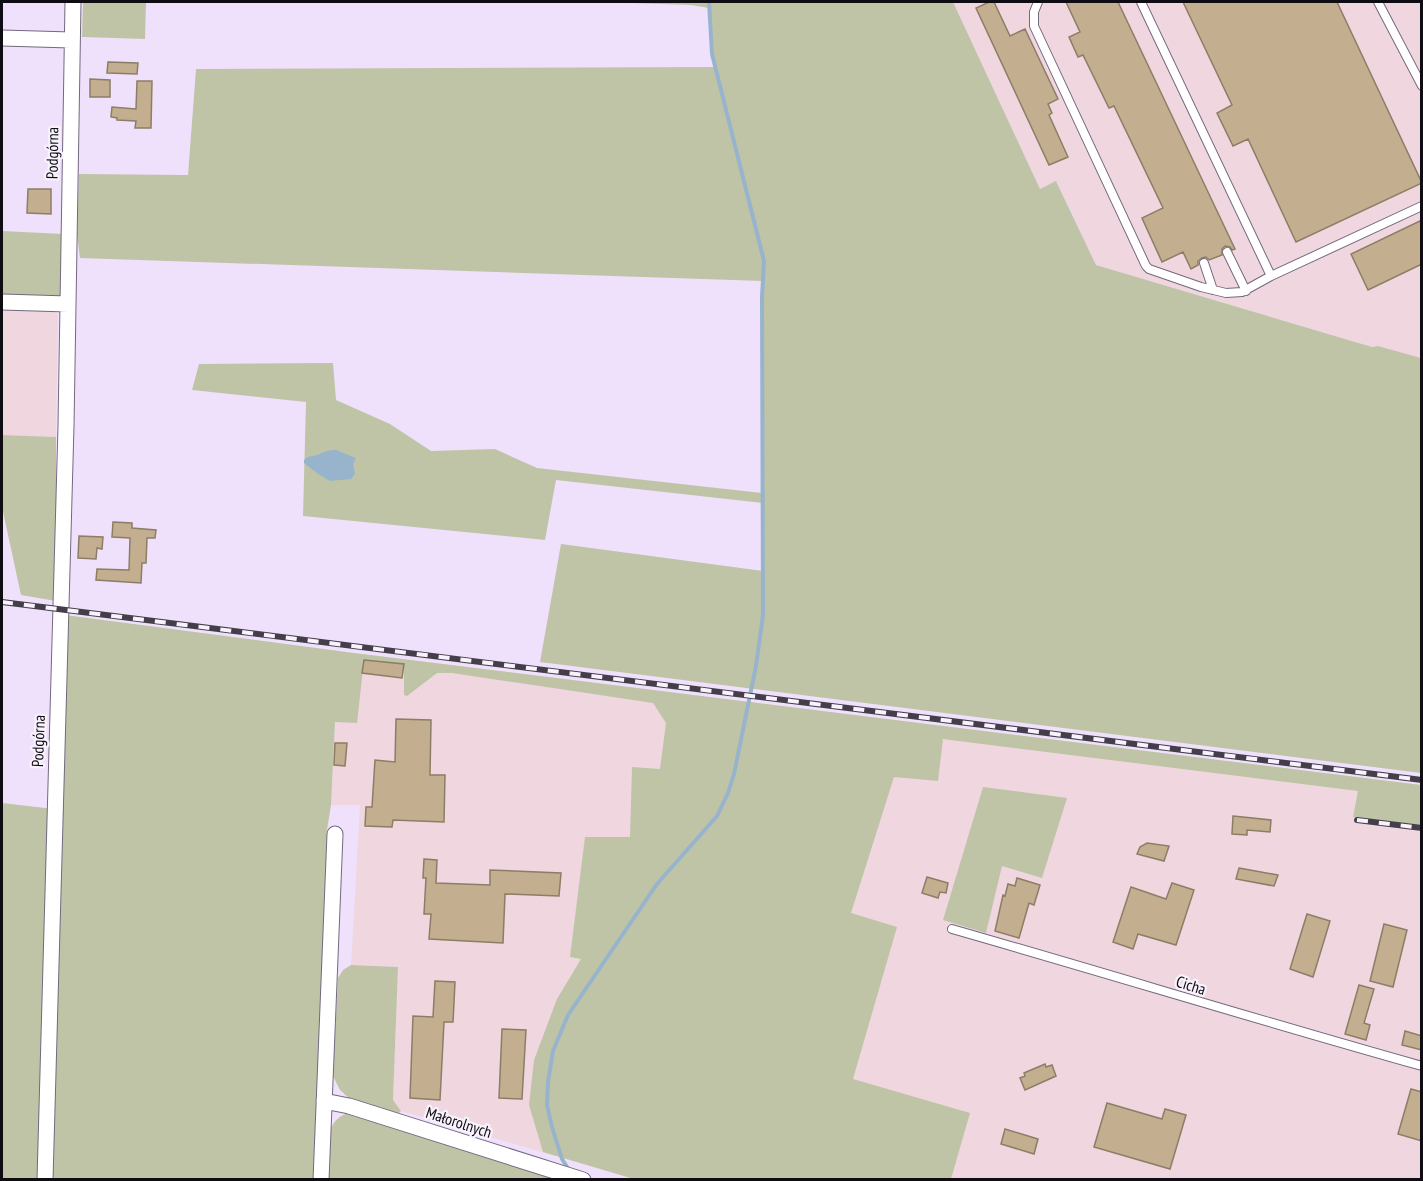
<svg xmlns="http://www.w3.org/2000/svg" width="1423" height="1181" font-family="'PT Sans Narrow',sans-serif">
<rect width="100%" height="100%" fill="#efe1fc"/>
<!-- industrial -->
<path fill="#efd6df" d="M 953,2 L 1421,2 L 1421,358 L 1378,346 L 1372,347 L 1096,265 L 1057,182 L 1040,189 Z
M 2,308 L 53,309 L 58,315 L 56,437 L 2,435 Z
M 354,653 L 1421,785 L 1421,1179 L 634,1179 L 401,1111 L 393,1101 L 398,967 L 351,965 L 360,805 L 331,805 L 335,722 Z"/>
<!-- green -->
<path fill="#bfc4a7" d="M 83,2 L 146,2 L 145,39 L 82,37 Z
M 630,2 L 953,2 L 1040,189 L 1056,181 L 1096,265 L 1372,347 L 1378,346 L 1421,358 L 1421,773 L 540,662 L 561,544 L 763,571 L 763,503 L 556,480 L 545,540 L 303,516 L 306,402 L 192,390 L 199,364 L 333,363 L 336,400 L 390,424 L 431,451 L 495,449 L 537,468 L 762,493 L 763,281 L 80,258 L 77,235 L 79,174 L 188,175 L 196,69 L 715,67 L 712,54 L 709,8 L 691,5 L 630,3 Z
M 2,231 L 63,234 L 62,299 L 2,297 Z
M 2,435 L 56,437 L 56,601 L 21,595 L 2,507 Z
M 65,615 L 354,653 L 1421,785 L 1421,825 L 1353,817 L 1358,791 L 943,739 L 938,781 L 894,777 L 851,913 L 897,927 L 853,1079 L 970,1113 L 951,1179 L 634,1179 L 543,1152 L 529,1105 L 534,1060 L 557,999 L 581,959 L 570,957 L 585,837 L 630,837 L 632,767 L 660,769 L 666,723 L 653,703 L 452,673 L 437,673 L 407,696 L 404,695 L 404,664 L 364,660 L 357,723 L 335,722 L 331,805 L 327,830 L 315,1179 L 2,1180 L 2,803 L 54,809 Z
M 983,787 L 1067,798 L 1042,878 L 1002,866 L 986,933 L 943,920 Z
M 351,965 L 398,967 L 393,1100 L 401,1111 L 397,1115 L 351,1100 L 340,1090 L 333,1076 L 338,978 L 343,970 Z
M 349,1113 L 583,1180 L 327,1180 C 327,1157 321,1120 349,1113 Z"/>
<!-- water -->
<path fill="#98b4cd" d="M 336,450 L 356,458 L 353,464 L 355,474 L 351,479 L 330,481 L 318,474 L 304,463 L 304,460 C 309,455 311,457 317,455 C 324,452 328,450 336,450 Z"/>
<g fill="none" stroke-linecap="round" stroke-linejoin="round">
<!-- stream -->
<path stroke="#98b4cd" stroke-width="4" d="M 569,1170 L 562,1159 L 552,1127 L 547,1105 L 548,1082 L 553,1051 L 568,1015 L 657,884 L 717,816 L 728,793 L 734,774 L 756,666 L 763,615 L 762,297 L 764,261 L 712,54 L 709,2"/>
</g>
<!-- building -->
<path fill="#c3af90" stroke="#8c7d66" stroke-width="1.5" d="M 989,2 L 994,2 L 1010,36 L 1025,29 L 1058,99 L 1048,104 L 1052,113 L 1049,115 L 1068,157 L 1049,165 L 976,8 Z
M 1066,2 L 1118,2 L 1235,249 L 1232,250 L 1230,247 L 1225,246 L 1222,249 L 1222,255 L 1209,260 L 1206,257 L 1202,258 L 1198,261 L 1198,265 L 1191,269 L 1183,252 L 1162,262 L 1142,218 L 1163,208 L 1114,106 L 1109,108 L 1083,55 L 1078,57 L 1069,37 L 1080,32 Z
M 1183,2 L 1337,2 L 1422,183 L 1296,242 L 1248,139 L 1233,146 L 1217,113 L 1232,105 Z
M 108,62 L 138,63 L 137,74 L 107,73 Z
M 90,79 L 110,80 L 110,97 L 90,97 Z
M 137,81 L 152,81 L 151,128 L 135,128 L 136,121 L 117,120 L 117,118 L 111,117 L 112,107 L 136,109 Z
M 28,189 L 51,189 L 51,214 L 27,213 Z
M 1422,220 L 1422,264 L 1368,290 L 1351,254 Z
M 113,522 L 132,523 L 132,528 L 156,530 L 155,538 L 147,538 L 146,563 L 142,563 L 141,583 L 96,580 L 97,569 L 129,570 L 130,538 L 112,537 Z
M 79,536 L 103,537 L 102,549 L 97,548 L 96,559 L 78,558 Z
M 364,660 L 404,664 L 402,678 L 362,673 Z
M 396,719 L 431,720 L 430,775 L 445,775 L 444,822 L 393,820 L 392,827 L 365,826 L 366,807 L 372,807 L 375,760 L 395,762 Z
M 335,743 L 347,743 L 345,766 L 334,765 Z
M 1233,816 L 1271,820 L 1270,832 L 1247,830 L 1247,835 L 1232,834 Z
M 1147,843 L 1169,846 L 1164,861 L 1137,854 L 1140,847 Z
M 424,859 L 437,860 L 436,883 L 490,885 L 490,870 L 561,873 L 559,896 L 505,894 L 503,943 L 429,939 L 431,914 L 424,914 L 426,878 L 423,878 Z
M 1239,868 L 1278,875 L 1274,886 L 1236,879 Z
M 927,877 L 948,883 L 946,893 L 940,892 L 938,898 L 922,893 Z
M 1017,878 L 1040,885 L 1034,905 L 1029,903 L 1019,938 L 995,931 L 1003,895 L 1005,896 L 1008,884 L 1015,886 Z
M 1172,883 L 1194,890 L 1176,945 L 1138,934 L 1133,949 L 1113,942 L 1131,887 L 1166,899 Z
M 1307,914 L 1330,921 L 1313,977 L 1290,969 Z
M 1384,924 L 1407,930 L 1393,987 L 1370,981 Z
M 435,981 L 455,982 L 453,1022 L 444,1022 L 440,1100 L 410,1098 L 413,1016 L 433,1017 Z
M 1359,985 L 1374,989 L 1364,1023 L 1370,1025 L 1366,1040 L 1345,1034 Z
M 502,1029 L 526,1030 L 522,1099 L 499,1098 Z
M 1405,1031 L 1422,1036 L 1422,1050 L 1402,1045 Z
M 1045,1064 L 1046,1067 L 1052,1065 L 1056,1076 L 1025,1090 L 1020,1078 L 1025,1076 L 1024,1073 Z
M 1411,1089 L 1422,1092 L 1422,1141 L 1398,1134 Z
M 1107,1103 L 1162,1119 L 1165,1109 L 1186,1115 L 1170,1169 L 1094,1147 Z
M 1005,1129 L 1038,1139 L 1034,1154 L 1001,1144 Z"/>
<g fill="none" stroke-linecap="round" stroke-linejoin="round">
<defs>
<path id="lane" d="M 1038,2 L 1034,12 L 1034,26 L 1146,266 L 1149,269 L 1201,287 L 1226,293 L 1242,292 L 1271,276 L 1422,206
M 1141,2 L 1271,276
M 1378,2 L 1422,86
M 1227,252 L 1246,291
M 1204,263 L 1213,290
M 952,929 C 1109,974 1265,1022 1422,1066"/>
<path id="street" d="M 2,38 L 71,40
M 2,302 L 68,304
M 324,1101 L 349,1106 L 583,1180
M 45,1180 L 66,426 L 73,2
M 321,1180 L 335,834"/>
</defs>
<!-- lane casing -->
<use href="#lane" stroke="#74687f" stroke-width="10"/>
<!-- street casing -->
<use href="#street" stroke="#74687f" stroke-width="17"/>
<!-- lane -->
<use href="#lane" stroke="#fff" stroke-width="8"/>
<!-- street -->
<use href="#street" stroke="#fff" stroke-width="15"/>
<defs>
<path id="rail" d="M 2,602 L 1422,780
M 1357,820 L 1422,828"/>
</defs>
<!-- rail casing -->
<use href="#rail" stroke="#443e4a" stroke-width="6"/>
<!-- rail -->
<use href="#rail" stroke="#f8f2fd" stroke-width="4" stroke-dasharray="11" stroke-linecap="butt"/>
</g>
<g text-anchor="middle" stroke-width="4.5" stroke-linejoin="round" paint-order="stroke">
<!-- street labels -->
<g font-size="16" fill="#100c14" stroke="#f8f2fd">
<text transform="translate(52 153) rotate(-89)" y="6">Podgórna</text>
<text transform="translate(38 741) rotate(-88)" y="6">Podgórna</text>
<text transform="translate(1191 985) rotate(17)" y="6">Cicha</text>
<text transform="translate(459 1122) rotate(18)" y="6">Małorolnych</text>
</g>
</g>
<!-- border -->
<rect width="1423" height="1181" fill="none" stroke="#100c14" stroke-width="6"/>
</svg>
